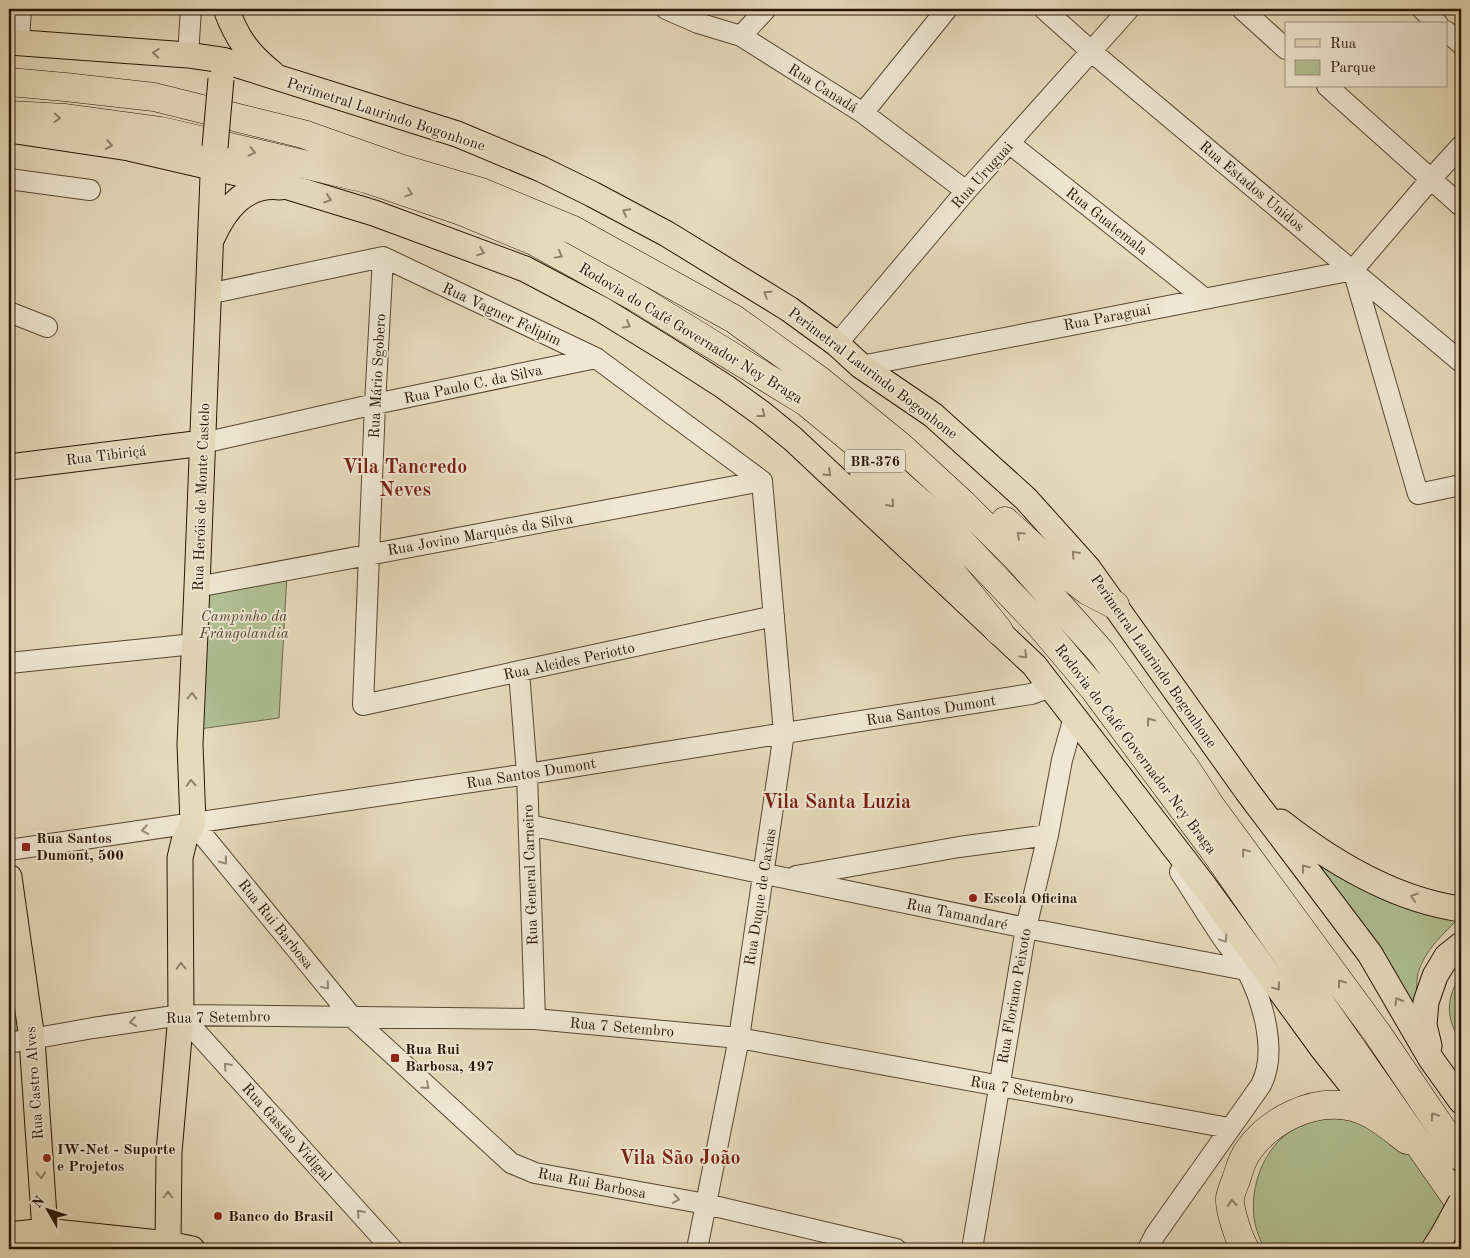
<svg xmlns="http://www.w3.org/2000/svg" width="1470" height="1258" font-family="'Old Standard TT',serif">
<rect width="100%" height="100%" fill="#e6dabb"/>
<filter id="stains"><feTurbulence type="fractalNoise" baseFrequency=".004" numOctaves="4"/><feColorMatrix values="0 0 0 0 .2 0 0 0 0 .09 0 0 0 0 .02 0 0 0 .5 -.17"/></filter>
<radialGradient id="worn" r=".72"><stop offset=".6" stop-color="#630" stop-opacity="0"/><stop offset="1" stop-color="#630" stop-opacity=".3"/></radialGradient>
<!-- green -->
<path fill="#b0c194" stroke="#6c6a4c" d="M 287,575 L 279,718 L 199,729 L 204,590 Z
M 1312,854 L 1460,917 C 1443,934 1425,950 1418,973 C 1416,983 1417,995 1415,1005 Z
M 9,916 L 26,1036 L 9,1038 Z
M 1461,974 L 1461,1042 C 1445,1017 1446,999 1461,974 Z
M 1318,1117 L 1354,1117 L 1409,1152 L 1450,1200 L 1424,1244 L 1419,1249 L 1264,1249 C 1262,1243 1259,1237 1257,1231 C 1247,1201 1258,1159 1282,1138 C 1292,1129 1306,1122 1318,1117 Z"/>
<g fill="none" stroke-linecap="round" stroke-linejoin="round">
<defs>
<path id="minor" d="M 666,9 L 698,23 L 741,36 L 863,113 L 966,191
M 1044,9 L 1092,52 L 1461,362
M 1242,9 L 1286,49
M 1422,9 L 1438,24
M 1446,31 L 1461,44
M 741,36 L 766,9
M 19,42 L 21,9
M 188,55 L 191,9
M 1327,86 L 1461,206
M 863,113 L 947,9
M 1009,143 L 1204,298
M 9,179 L 90,190
M 383,257 L 375,404 L 363,705 L 774,616
M 1353,270 L 1418,494 L 1461,485
M 1353,270 L 1430,180 L 1461,146
M 208,294 L 383,257 L 596,358 L 762,481
M 9,312 L 47,327
M 837,344 L 966,191 L 1129,9
M 861,366 L 1353,270
M 203,443 L 375,404 L 596,358
M 197,587 L 762,481
M 9,663 L 194,644
M 519,672 L 527,774 L 535,1019
M 193,823 L 352,1017 L 511,1163 L 535,1173 L 706,1204 L 896,1249
M 529,825 L 1026,928 L 1246,970
M 9,850 L 527,774 L 1031,694 L 1051,687
M 796,876 L 959,847 L 1048,835
M 181,1015 L 392,1249
M 9,1043 L 93,1028 L 181,1015 L 535,1019 L 739,1038 L 1229,1128
M 45,1231 L 52,1249
M 697,1249 L 739,1038 L 784,733 L 762,481
M 972,1249 L 1026,928 L 1048,835 L 1062,760 L 1074,717
M 1148,1249 L 1155,1235 L 1261,1085 C 1278,1052 1263,1002 1247,971 C 1241,960 1231,950 1224,940 C 1209,918 1195,895 1180,872"/>
<path id="major" d="M 226,9 C 237,38 247,53 272,73
M 9,42 L 188,55 L 222,60 L 457,134 L 541,169 L 592,194 L 667,234 L 789,309 L 837,344 L 861,366 L 933,415 L 1026,499 L 1088,568 L 1247,791 L 1370,954 L 1431,1059 L 1461,1101
M 9,130 L 129,148 L 259,178 L 374,213 L 525,269 L 601,309 L 666,349 L 725,387 L 761,413 L 793,439 L 1034,665 L 1205,887 L 1322,1048 L 1365,1102 L 1382,1120
M 212,238 C 225,209 245,183 280,187
M 9,467 L 203,443
M 1281,822 C 1332,862 1396,900 1461,909
M 9,877 L 32,1039 L 45,1231
M 1429,1046 L 1424,1025 L 1426,1002 L 1435,976 L 1447,956 L 1461,945
M 9,1235 L 45,1231 L 168,1244 L 192,1249
M 168,1244 L 169,1152 L 181,1015 L 180,858 L 184,841 L 193,823 L 190,744 L 197,587 L 214,150
M 1434,1249 L 1443,1235"/>
<path id="highway" d="M 9,82 L 65,87 L 154,97 L 303,134 L 399,168 L 481,192 L 573,230 L 734,319 L 819,380 L 900,446 L 962,503 L 1017,558 L 1101,652 L 1185,767 L 1210,805 L 1377,1033 L 1461,1157
M 9,115 L 66,118 L 161,131 L 367,179 L 461,211 L 534,241 L 637,298 L 806,402 L 857,444 L 902,487 L 942,522 L 1039,624 L 1094,689 L 1213,849 L 1461,1205
M 864,476 C 880,490 894,507 908,523 C 940,558 970,594 999,631
M 1005,521 L 1042,555 L 1088,591 L 1115,605
M 1245,1249 C 1239,1239 1229,1209 1230,1198 C 1231,1192 1234,1185 1236,1180 C 1239,1170 1242,1159 1248,1151 C 1269,1121 1311,1099 1348,1106 C 1371,1110 1389,1126 1407,1140"/>
</defs>
<!-- minor casing -->
<use href="#minor" stroke="#584631" stroke-width="22"/>
<!-- major casing -->
<use href="#major" stroke="#291403" stroke-width="27"/>
<!-- highway casing -->
<use href="#highway" stroke="#291403" stroke-width="29"/>
<!-- minor -->
<use href="#minor" stroke="#efe7d3" stroke-width="20"/>
<!-- major -->
<use href="#major" stroke="#e6dabb" stroke-width="25"/>
<!-- highway -->
<use href="#highway" stroke="#e6dabb" stroke-width="28"/>
<defs>
<path id="major-bridge" d="M 215,147 L 221,79
M 1443,1235 L 1461,1202"/>
</defs>
<!-- major-bridge casing -->
<use href="#major-bridge" stroke="#291403" stroke-width="27" stroke-linecap="butt"/>
<!-- major-bridge -->
<use href="#major-bridge" stroke="#e6dabb" stroke-width="25"/>
</g>
<!-- one-way arrows -->
<defs><path id="oneway-chevron" d="M-2-3.5L2.5 0L-2 3.5" fill="none" stroke-width="1.6" stroke-linecap="round" stroke-linejoin="round" transform="scale(1.25)"/></defs>
<g stroke="#918168">
<use href="#oneway-chevron" transform="translate(156 53) rotate(-176)"/>
<use href="#oneway-chevron" transform="translate(57 118) rotate(3)"/>
<use href="#oneway-chevron" transform="translate(109 145) rotate(9)"/>
<use href="#oneway-chevron" transform="translate(252 152) rotate(13)"/>
<use href="#oneway-chevron" transform="translate(409 193) rotate(19)"/>
<use href="#oneway-chevron" transform="translate(328 199) rotate(18)"/>
<use href="#oneway-chevron" transform="translate(626 212) rotate(-152)"/>
<use href="#oneway-chevron" transform="translate(481 252) rotate(21)"/>
<use href="#oneway-chevron" transform="translate(559 255) rotate(29)"/>
<use href="#oneway-chevron" transform="translate(767 294) rotate(-147)"/>
<use href="#oneway-chevron" transform="translate(627 325) rotate(31)"/>
<use href="#oneway-chevron" transform="translate(762 414) rotate(38)"/>
<use href="#oneway-chevron" transform="translate(828 473) rotate(43)"/>
<use href="#oneway-chevron" transform="translate(891 504) rotate(48)"/>
<use href="#oneway-chevron" transform="translate(1020 535) rotate(-138)"/>
<use href="#oneway-chevron" transform="translate(1075 554) rotate(-132)"/>
<use href="#oneway-chevron" transform="translate(1024 655) rotate(44)"/>
<use href="#oneway-chevron" transform="translate(192 696) rotate(-88)"/>
<use href="#oneway-chevron" transform="translate(1150 721) rotate(-126)"/>
<use href="#oneway-chevron" transform="translate(191 783) rotate(-93)"/>
<use href="#oneway-chevron" transform="translate(1245 852) rotate(-127)"/>
<use href="#oneway-chevron" transform="translate(1305 868) rotate(-127)"/>
<use href="#oneway-chevron" transform="translate(1414 897) rotate(-162)"/>
<use href="#oneway-chevron" transform="translate(181 966) rotate(-91)"/>
<use href="#oneway-chevron" transform="translate(1341 983) rotate(-126)"/>
<use href="#oneway-chevron" transform="translate(1277 987) rotate(53)"/>
<use href="#oneway-chevron" transform="translate(1398 1001) rotate(-120)"/>
<use href="#oneway-chevron" transform="translate(1434 1116) rotate(-124)"/>
<use href="#oneway-chevron" transform="translate(41 1175) rotate(86)"/>
<use href="#oneway-chevron" transform="translate(168 1195) rotate(-90)"/>
<use href="#oneway-chevron" transform="translate(1232 1203) rotate(-96)"/>
</g>
<g stroke="#968875">
<use href="#oneway-chevron" transform="translate(145 830) rotate(172)"/>
<use href="#oneway-chevron" transform="translate(224 861) rotate(51)"/>
<use href="#oneway-chevron" transform="translate(1224 939) rotate(56)"/>
<use href="#oneway-chevron" transform="translate(326 986) rotate(50)"/>
<use href="#oneway-chevron" transform="translate(133 1022) rotate(172)"/>
<use href="#oneway-chevron" transform="translate(227 1066) rotate(-132)"/>
<use href="#oneway-chevron" transform="translate(426 1086) rotate(42)"/>
<use href="#oneway-chevron" transform="translate(676 1199) rotate(10)"/>
<use href="#oneway-chevron" transform="translate(360 1213) rotate(-132)"/>
</g>
<!-- markers -->
<g fill="#8f2418" stroke="#efe7d3" stroke-width="2">
<rect x="21" y="842" width="10" height="10" rx="2.5"/>
<circle cx="973" cy="898" r="5"/>
<rect x="390" y="1053" width="10" height="10" rx="2.5"/>
<circle cx="47" cy="1158" r="5"/>
<circle cx="218" cy="1216" r="5"/>
</g>
<g text-anchor="middle" stroke-width="4" stroke-linejoin="round" paint-order="stroke">
<!-- shield labels -->
<rect fill="#efe7d3" stroke="#645341" stroke-width="1" x="845" y="449.5" width="60" height="23" rx="4"/>
<g font-size="14" font-weight="bold" fill="#291403">
<text x="875" y="466">BR-376</text>
</g>
<!-- street labels -->
<g font-size="15" fill="#291403" stroke="#efe7d3">
<text transform="translate(823 88) rotate(32)" y="5">Rua Canadá</text>
<text transform="translate(386 114) rotate(18)" y="5">Perimetral Laurindo Bogonhone</text>
<text transform="translate(982 175) rotate(-48)" y="5">Rua Uruguai</text>
<text transform="translate(1252 186) rotate(40)" y="5">Rua Estados Unidos</text>
<text transform="translate(1107 221) rotate(38)" y="5">Rua Guatemala</text>
<text transform="translate(502 314) rotate(25)" y="5">Rua Vagner Felipim</text>
<text transform="translate(1107 317) rotate(-11)" y="5">Rua Paraguai</text>
<text transform="translate(691 333) rotate(31)" y="5">Rodovia do Café Governador Ney Braga</text>
<text transform="translate(873 373) rotate(37)" y="5">Perimetral Laurindo Bogonhone</text>
<text transform="translate(377 376) rotate(-87)" y="5">Rua Mário Sgobero</text>
<text transform="translate(473 384) rotate(-12)" y="5">Rua Paulo C. da Silva</text>
<text transform="translate(106 455) rotate(-7)" y="5">Rua Tibiriçá</text>
<text transform="translate(201 497) rotate(-88)" y="5">Rua Heróis de Monte Castelo</text>
<text transform="translate(480 534) rotate(-10)" y="5">Rua Jovino Marquês da Silva</text>
<text transform="translate(569 661) rotate(-12)" y="5">Rua Alcides Periotto</text>
<text transform="translate(1154 661) rotate(55)" y="5">Perimetral Laurindo Bogonhone</text>
<text transform="translate(931 710) rotate(-9)" y="5">Rua Santos Dumont</text>
<text transform="translate(1136 749) rotate(53)" y="5">Rodovia do Café Governador Ney Braga</text>
<text transform="translate(531 773) rotate(-9)" y="5">Rua Santos Dumont</text>
<text transform="translate(530 875) rotate(-92)" y="5">Rua General Carneiro</text>
<text transform="translate(760 897) rotate(-81)" y="5">Rua Duque de Caxias</text>
<text transform="translate(957 914) rotate(12)" y="5">Rua Tamandaré</text>
<text transform="translate(276 924) rotate(51)" y="5">Rua Rui Barbosa</text>
<text transform="translate(1014 996) rotate(-80)" y="5">Rua Floriano Peixoto</text>
<text transform="translate(218 1017) rotate(-1)" y="5">Rua 7 Setembro</text>
<text transform="translate(622 1027) rotate(5)" y="5">Rua 7 Setembro</text>
<text transform="translate(34 1083) rotate(-94)" y="5">Rua Castro Alves</text>
<text transform="translate(1022 1090) rotate(10)" y="5">Rua 7 Setembro</text>
<text transform="translate(287 1132) rotate(48)" y="5">Rua Gastão Vidigal</text>
<text transform="translate(592 1183) rotate(11)" y="5">Rua Rui Barbosa</text>
</g>
<!-- park labels -->
<g font-size="15" font-style="italic" fill="#52482e" stroke="#efe7d3">
<text x="244" y="621">Campinho da<tspan x="244" dy="17">Frângolandia</tspan></text>
</g>
<!-- poi labels -->
<g font-size="15" font-weight="bold" fill="#291403" stroke="#efe7d3" text-anchor="start">
<text x="36" y="843">Rua Santos<tspan x="36" dy="17">Dumont, 500</tspan></text>
<text x="983" y="903">Escola Oficina</text>
<text x="405" y="1054">Rua Rui<tspan x="405" dy="17">Barbosa, 497</tspan></text>
<text x="57" y="1154">IW-Net - Suporte<tspan x="57" dy="17">e Projetos</tspan></text>
<text x="228" y="1221">Banco do Brasil</text>
</g>
<!-- district labels -->
<g font-size="20" font-weight="bold" fill="#7a1f14" stroke="#efe7d3">
<text x="405" y="473">Vila Tancredo<tspan x="405" dy="23">Neves</tspan></text>
<text x="837" y="808">Vila Santa Luzia</text>
<text x="680" y="1164">Vila São João</text>
</g>
</g>
<!-- margin -->
<rect width="1470" height="1258" fill="none" stroke="#e6dabb" stroke-width="30"/>
<rect x="10" y="10" width="1450" height="1238" fill="none" stroke="#291403" stroke-width="2.5"/>
<rect x="15" y="15" width="1440" height="1228" fill="none" stroke="#291403"/>
<!-- legend -->
<rect x="1285" y="22" width="162" height="65" fill="#efe7d3" stroke="#a09380"/>
<rect x="1295" y="39" width="25" height="8" fill="#e6dabb" stroke="#a09380"/>
<text x="1330" y="48" font-size="15" fill="#291403">Rua</text>
<rect x="1295" y="60" width="25" height="15" fill="#b0c194" stroke="#a09380"/>
<text x="1330" y="72" font-size="15" fill="#291403">Parque</text>
<!-- north arrow -->
<g transform="translate(48 1210) rotate(309)" stroke="#efe7d3" stroke-width="4" paint-order="stroke">
<path d="M0-4L9 19L0 12L-9 19Z" fill="#291403"/>
<text y="-8" font-size="14" font-weight="bold" text-anchor="middle" fill="#291403">N</text>
</g>
<rect width="100%" height="100%" filter="url(#stains)"/>
<rect width="100%" height="100%" fill="url(#worn)"/>
</svg>
